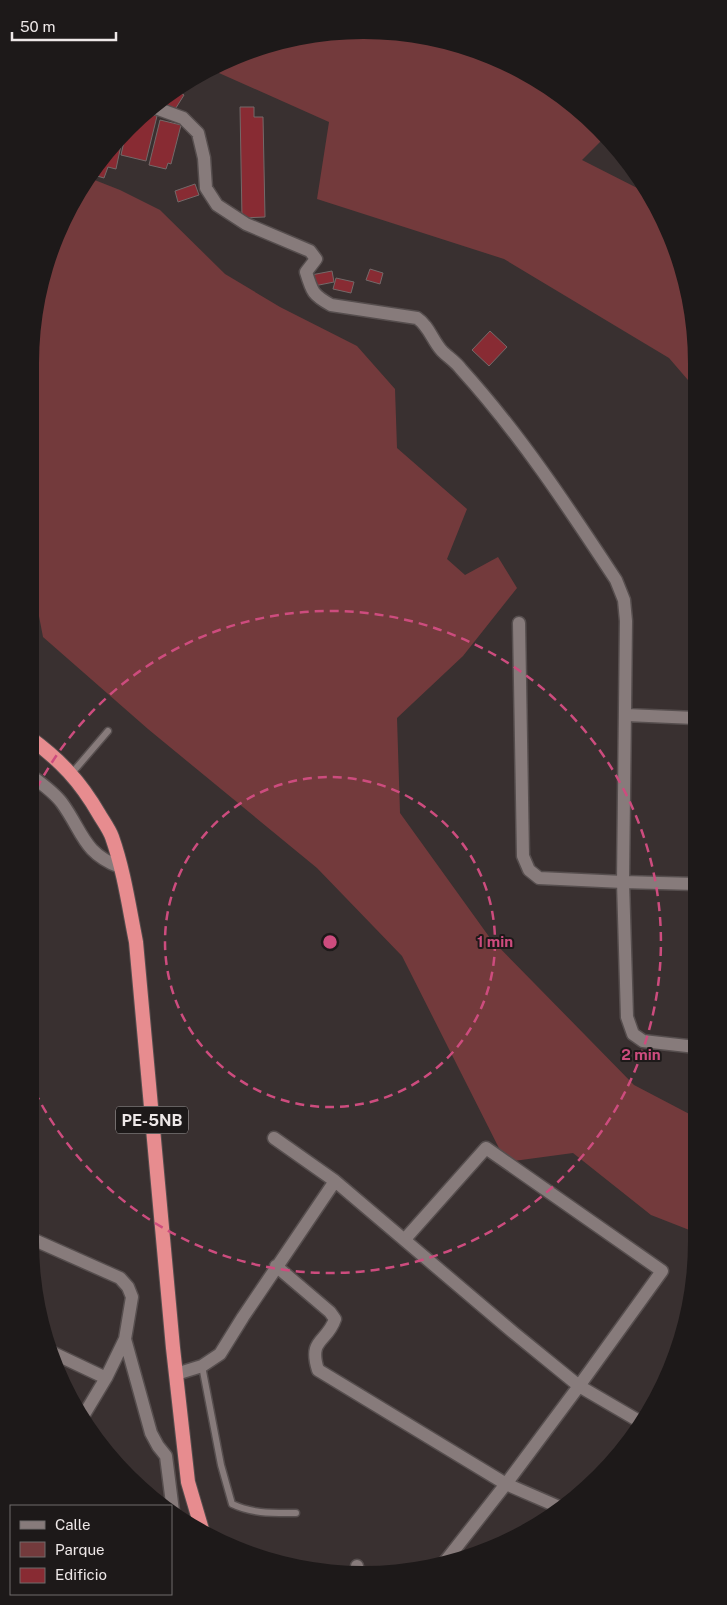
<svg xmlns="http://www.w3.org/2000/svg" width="727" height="1605" font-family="'Public Sans',sans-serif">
<rect width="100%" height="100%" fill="#393030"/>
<!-- green -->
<path fill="#733a3c" d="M 363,30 L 428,36 L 491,55 L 566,99 L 605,137 L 582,160 L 647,193 L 671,236 L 694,320 L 694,387 L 669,358 L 504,259 L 317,199 L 329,122 L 210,69 L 236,56 L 298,36 Z
M 87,177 L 120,190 L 160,210 L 225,274 L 280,307 L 357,346 L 395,389 L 397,448 L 467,509 L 447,559 L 465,575 L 498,557 L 517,588 L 463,656 L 397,718 L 400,813 L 490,938 L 634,1085 L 697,1118 L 697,1233 L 651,1215 L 573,1153 L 506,1162 L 402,956 L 317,868 L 148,729 L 43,637 L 30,569 L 30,363 L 36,298 L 55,236 Z"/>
<!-- building -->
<path fill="#882b33" stroke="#746969" d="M 175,89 L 184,95 L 174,111 L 159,102 Z
M 240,107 L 254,107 L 254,117 L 263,117 L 265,217 L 242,218 Z
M 146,113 L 157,116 L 146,161 L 121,155 L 127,128 Z
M 160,120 L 181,125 L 171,164 L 168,163 L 166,169 L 149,165 Z
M 120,137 L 118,142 L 121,145 L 116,169 L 108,167 L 104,178 L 90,174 Z
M 195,184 L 199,195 L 178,202 L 175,191 Z
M 370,269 L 383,273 L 380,284 L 366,280 Z
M 332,271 L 334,282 L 314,286 L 311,275 Z
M 336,278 L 354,282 L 351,293 L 333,289 Z
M 490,331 L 507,347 L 489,366 L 472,350 Z"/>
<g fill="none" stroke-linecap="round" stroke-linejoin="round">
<defs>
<path id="service" d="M 72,773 L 108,731
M 202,1366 L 221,1465 L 232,1504 C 253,1514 273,1513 296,1513"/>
<path id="minor" d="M 153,107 L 183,118 L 198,133 L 204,158 L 206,188 L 217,205 L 246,224 L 310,251 L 316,259 L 306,272 C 312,292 313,295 331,305 L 417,318 C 429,326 432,340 442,351 C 448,357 456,362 461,369 C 520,434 568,507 616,580 L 624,600 L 626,621 L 623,882 L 627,1017 L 633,1034 L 643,1041 L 696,1047
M 519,623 L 523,856 L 529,870 L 539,878 L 623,882 L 696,884
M 626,715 L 695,718
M 30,775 C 41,783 54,792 62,803 C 83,832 83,853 120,867
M 274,1138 L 335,1181 L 514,1333 L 579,1386 L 639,1421
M 30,1238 L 120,1278 L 128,1287 L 132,1297 L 125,1339 L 151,1433 L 158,1446 L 166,1456 L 173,1511
M 405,1239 L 486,1148 L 662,1271 L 579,1386 L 506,1484 L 444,1563
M 276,1266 L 330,1312 L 335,1319 C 327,1343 308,1338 318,1370 L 506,1484 L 559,1507
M 49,1351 L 106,1378
M 176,1374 L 202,1366 L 220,1354 L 243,1317 L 335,1181
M 82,1418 L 106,1378 L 125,1339
M 357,1574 L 357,1566"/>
<path id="trunk" d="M 30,738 C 60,760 80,781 99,814 C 103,821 109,829 112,837 C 124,871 129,907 136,942 L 173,1348 L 188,1482 L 203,1533"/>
</defs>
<!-- service casing -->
<use href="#service" stroke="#564e4e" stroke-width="9"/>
<!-- minor casing -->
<use href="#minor" stroke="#564e4e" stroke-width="15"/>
<!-- trunk casing -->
<use href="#trunk" stroke="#564e4e" stroke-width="16"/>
<!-- service -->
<use href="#service" stroke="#877b7b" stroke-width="6"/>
<!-- minor -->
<use href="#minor" stroke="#877b7b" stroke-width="12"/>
<!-- trunk -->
<use href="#trunk" stroke="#e78c8f" stroke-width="14"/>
</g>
<!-- distance rings -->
<g fill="none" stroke="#cd4c7e" stroke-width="2.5" stroke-dasharray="9 6">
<circle cx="330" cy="942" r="165"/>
<path d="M30 802A331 331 0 1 1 30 1082"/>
</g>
<g text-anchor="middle" stroke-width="4" stroke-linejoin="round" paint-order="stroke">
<!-- shield labels -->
<rect fill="#1d1919" stroke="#afaaaa" stroke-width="1" x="116" y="1106.5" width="72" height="27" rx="4"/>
<g font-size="16" font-weight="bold" fill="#eee8e8">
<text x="152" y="1126">PE-5NB</text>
</g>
</g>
<!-- crop -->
<path d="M0 0H727V1605H0ZM363 39H364A324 324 0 0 1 688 363V1242A324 324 0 0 1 364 1566H363A324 324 0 0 1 39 1242V363A324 324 0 0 1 363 39Z" fill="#1d1919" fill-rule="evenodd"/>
<circle cx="330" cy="942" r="8" fill="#cd4c7e" stroke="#1d1919" stroke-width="2.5"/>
<g font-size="15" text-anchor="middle" font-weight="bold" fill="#cd4c7e" stroke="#1d1919" stroke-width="4" stroke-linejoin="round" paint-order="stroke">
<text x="495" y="947">1 min</text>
<text x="641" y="1060">2 min</text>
</g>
<!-- legend -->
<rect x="10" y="1505" width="162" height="90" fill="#1d1919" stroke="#716c6c"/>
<rect x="20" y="1521" width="25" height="8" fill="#877b7b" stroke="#716c6c"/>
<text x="55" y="1530" font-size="15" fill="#eee8e8">Calle</text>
<rect x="20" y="1542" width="25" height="15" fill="#733a3c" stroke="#716c6c"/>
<text x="55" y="1555" font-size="15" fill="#eee8e8">Parque</text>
<rect x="20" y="1568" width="25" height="15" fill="#882b33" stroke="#716c6c"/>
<text x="55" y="1580" font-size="15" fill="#eee8e8">Edificio</text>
<!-- scale -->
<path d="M12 32v8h104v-8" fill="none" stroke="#eee8e8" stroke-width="2.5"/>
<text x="20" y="32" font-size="15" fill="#eee8e8" stroke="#1d1919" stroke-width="4" paint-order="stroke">50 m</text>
</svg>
